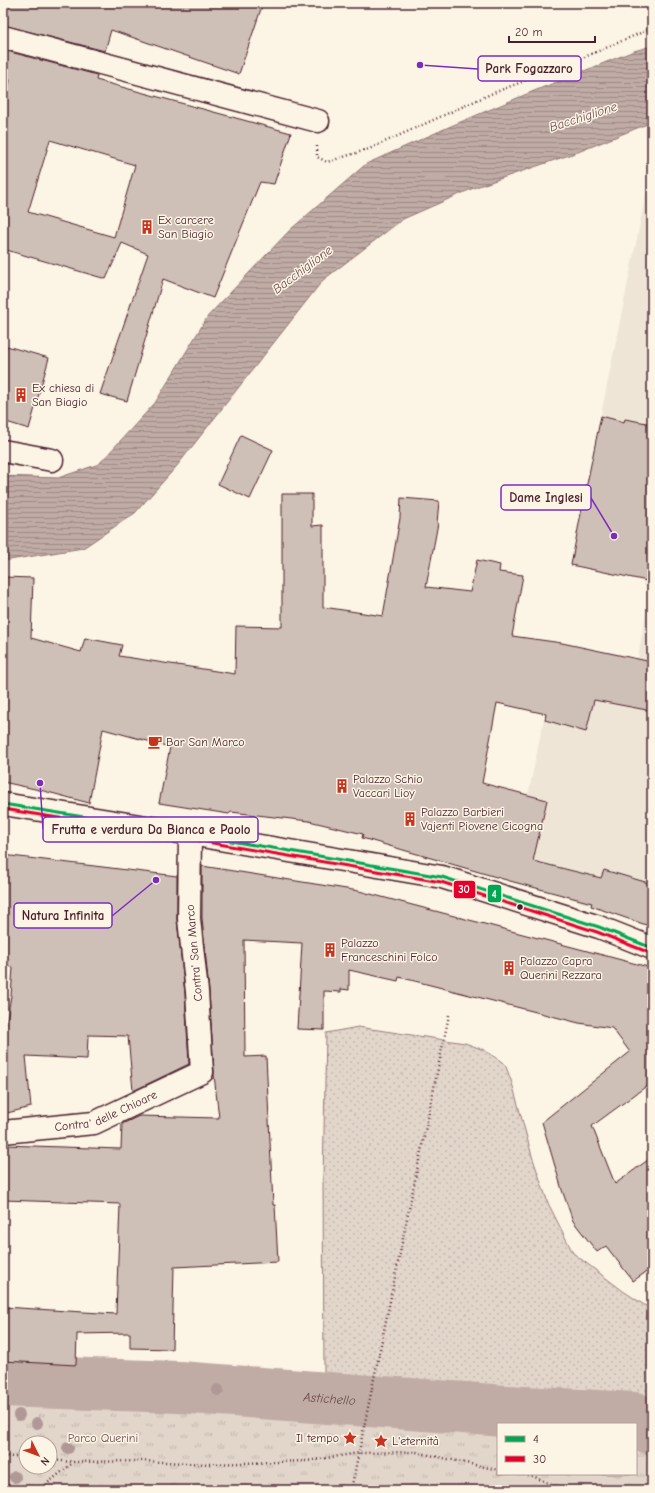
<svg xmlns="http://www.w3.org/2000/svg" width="655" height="1493" font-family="'Comic Neue',sans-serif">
<defs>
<pattern id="grass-dots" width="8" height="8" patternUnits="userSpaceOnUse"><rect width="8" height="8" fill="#e2d5ca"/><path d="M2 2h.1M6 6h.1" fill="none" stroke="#c3b6ae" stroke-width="1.8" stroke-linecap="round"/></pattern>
<pattern id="park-tufts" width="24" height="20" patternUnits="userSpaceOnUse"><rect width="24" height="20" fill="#e2d5ca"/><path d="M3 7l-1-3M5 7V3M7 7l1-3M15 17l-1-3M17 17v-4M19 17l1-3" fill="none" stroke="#c3b6ae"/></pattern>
<pattern id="water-rules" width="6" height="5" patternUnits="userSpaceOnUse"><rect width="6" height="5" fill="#c0aca5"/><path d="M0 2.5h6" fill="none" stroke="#9e8b87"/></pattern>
</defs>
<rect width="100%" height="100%" fill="#fcf5e5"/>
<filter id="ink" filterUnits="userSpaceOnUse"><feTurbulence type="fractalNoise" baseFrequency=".025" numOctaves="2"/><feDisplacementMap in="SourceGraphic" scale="8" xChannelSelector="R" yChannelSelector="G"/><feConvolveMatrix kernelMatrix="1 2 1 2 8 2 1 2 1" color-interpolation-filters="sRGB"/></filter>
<g filter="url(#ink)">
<!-- built -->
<path fill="#eee5d7" d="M 652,168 L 652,921 L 645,924 L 557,894 L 510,881 L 532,796 L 528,795 L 560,643 L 638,658 L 650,588 L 643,585 L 644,580 L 571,565 L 582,508 L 651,169 Z"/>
<!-- grass -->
<path fill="url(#grass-dots)" stroke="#967a7a" d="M 358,1027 L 465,1043 L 484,1050 L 505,1064 L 512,1083 L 532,1156 L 548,1203 L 573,1253 L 623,1291 L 652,1310 L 652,1429 L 634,1418 L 505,1411 L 179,1387 L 3,1381 L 3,1368 L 89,1376 L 199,1369 L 324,1373 L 323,1178 L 326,1033 Z"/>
<!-- park -->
<path fill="url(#park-tufts)" stroke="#967a7a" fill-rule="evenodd" d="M 3,1381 L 179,1387 L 505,1411 L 634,1418 L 652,1429 L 652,1490 L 3,1490 ZM 498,1424 L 636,1424 L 636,1474 L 498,1474 ZM 26,1443 L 50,1443 L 50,1467 L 26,1467 Z"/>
<!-- water -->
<path fill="url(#water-rules)" stroke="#917474" d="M 652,46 L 652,122 L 578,152 L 476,187 L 403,219 L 323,280 L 176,467 L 135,513 L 83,548 L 3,561 L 3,476 L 58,478 L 99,464 L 155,403 L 208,316 L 290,230 L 366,164 L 451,126 L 534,91 L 634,51 Z"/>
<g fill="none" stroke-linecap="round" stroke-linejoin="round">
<!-- river -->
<path stroke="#c0aca5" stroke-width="52" id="s1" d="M 3,1381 L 179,1387 L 505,1411 L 634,1418 L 652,1429"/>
</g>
<!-- building -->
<path fill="#cfc0b7" stroke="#4a1f2b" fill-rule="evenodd" d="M 9,3 L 263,3 L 239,74 L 111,30 L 105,51 L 3,25 Z
M 3,50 L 97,75 L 96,80 L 291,133 L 274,184 L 260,182 L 213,298 L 163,279 L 127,401 L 100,394 L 148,254 L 122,243 L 106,279 L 3,249 L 3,105 L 10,80 L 3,78 ZM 50,140 L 135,165 L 114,237 L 28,212 Z
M 3,345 L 49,358 L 29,429 L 3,421 Z
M 601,416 L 624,422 L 625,419 L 652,424 L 652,582 L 571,565 L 582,508 Z
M 241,435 L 273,450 L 250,499 L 218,484 Z
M 282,494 L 312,494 L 312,526 L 323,525 L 323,607 L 383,616 L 400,518 L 401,498 L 439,501 L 437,523 L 438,523 L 426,587 L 470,592 L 477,560 L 500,565 L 499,572 L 523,575 L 512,636 L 562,643 L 652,662 L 652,711 L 594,700 L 586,732 L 545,720 L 546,714 L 497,703 L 482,783 L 547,800 L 533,861 L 601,878 L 604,870 L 652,884 L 652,927 L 591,906 L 592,903 L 510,881 L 362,838 L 363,834 L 309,821 L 231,812 L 229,814 L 159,803 L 170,747 L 103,729 L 89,803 L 44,791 L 3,782 L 3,577 L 33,578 L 31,638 L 81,652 L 85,638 L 122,645 L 119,656 L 235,674 L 236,626 L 282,627 Z
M 3,855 L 177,876 L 177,920 L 185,993 L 189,1064 L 133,1091 L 128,1036 L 88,1035 L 87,1059 L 26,1056 L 31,1107 L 3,1114 L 3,1041 L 11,996 L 13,967 L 3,966 Z
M 202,866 L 359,891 L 652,968 L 652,1082 L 592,1126 L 615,1184 L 652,1157 L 652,1268 L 633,1281 L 606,1246 L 597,1252 L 573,1221 L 562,1190 L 542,1122 L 630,1052 L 612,1028 L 579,1023 L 399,977 L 398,981 L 349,970 L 349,990 L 341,989 L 341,992 L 324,991 L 324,1030 L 297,1029 L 302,943 L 244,940 L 245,1057 L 266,1056 L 273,1205 L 275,1205 L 278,1262 L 174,1267 L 172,1349 L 130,1348 L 130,1333 L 77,1334 L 76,1365 L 3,1361 L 3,1307 L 116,1314 L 120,1204 L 3,1200 L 3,1145 L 121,1149 L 122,1124 L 139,1116 L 219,1118 L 214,1075 L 214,1071 L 209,991 L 202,918 Z"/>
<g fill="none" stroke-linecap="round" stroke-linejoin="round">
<defs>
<g id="minor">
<path d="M 3,37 L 318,121"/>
<path d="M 3,451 L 52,460"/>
<path d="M 3,804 L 190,834 L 442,877 L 599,927 L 652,948"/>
<path id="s2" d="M 3,1132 L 94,1123 L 202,1072 L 197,992 L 189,919 L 190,834"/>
</g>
</defs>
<!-- minor casing -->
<use href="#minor" stroke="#4a1f2b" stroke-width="25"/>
<!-- path -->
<path stroke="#4a1f2b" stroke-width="2.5" stroke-dasharray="1 3" stroke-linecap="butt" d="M 317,146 L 317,157 L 327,162 L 369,149 L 493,93 L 566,65 L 652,28
M 3,1456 L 26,1458
M 50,1460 L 73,1462
M 520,1474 L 533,1476 L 563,1490
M 39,1490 L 74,1462 L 141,1461 L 209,1464 L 307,1461 L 359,1453 L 416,1452 L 498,1470
M 351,1490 L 449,1015"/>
<!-- minor -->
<use href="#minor" stroke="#fcf5e5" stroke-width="22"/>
<defs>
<path id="bus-1" d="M 3,804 L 190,834 L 442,877 L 599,927 L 652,948"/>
<path id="bus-2" d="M 3,809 L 189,839 L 441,882 L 597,932 L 650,953"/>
</defs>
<!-- bus-1 casing -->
<use href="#bus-1" stroke="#fcf5e5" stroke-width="6"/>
<!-- bus-2 casing -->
<use href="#bus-2" stroke="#fcf5e5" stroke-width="6"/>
<!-- bus-1 -->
<use href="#bus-1" stroke="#00a651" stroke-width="3"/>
<!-- bus-2 -->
<use href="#bus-2" stroke="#e4002b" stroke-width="3"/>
</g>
<!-- trees -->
<g fill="#af9895">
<circle cx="218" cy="1390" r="6"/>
<circle cx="19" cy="1415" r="6"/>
<circle cx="37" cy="1423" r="6"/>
<circle cx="68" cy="1448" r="6"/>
<circle cx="15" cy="1477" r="6"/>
</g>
</g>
<!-- icons -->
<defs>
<symbol id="building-bare" viewBox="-9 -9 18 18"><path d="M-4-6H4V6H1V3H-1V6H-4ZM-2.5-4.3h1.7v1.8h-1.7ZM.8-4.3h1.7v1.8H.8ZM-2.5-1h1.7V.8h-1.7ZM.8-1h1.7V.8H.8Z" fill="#c8321e" stroke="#fcf5e5" stroke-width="2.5" paint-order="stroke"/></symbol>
<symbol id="cafe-bare" viewBox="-9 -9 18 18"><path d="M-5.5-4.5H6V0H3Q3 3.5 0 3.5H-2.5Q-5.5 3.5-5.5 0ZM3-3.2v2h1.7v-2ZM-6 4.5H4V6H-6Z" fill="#c8321e" stroke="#fcf5e5" stroke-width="2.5" paint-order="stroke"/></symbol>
<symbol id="sight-bare" viewBox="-9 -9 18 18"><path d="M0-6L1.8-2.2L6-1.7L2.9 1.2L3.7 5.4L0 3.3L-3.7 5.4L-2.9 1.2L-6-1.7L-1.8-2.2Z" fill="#c8321e" stroke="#fcf5e5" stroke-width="2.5" paint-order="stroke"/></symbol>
</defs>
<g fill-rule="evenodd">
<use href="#building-bare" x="137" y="217" width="20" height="20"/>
<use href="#building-bare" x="11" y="385" width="20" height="20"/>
<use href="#cafe-bare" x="145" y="732" width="20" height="20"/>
<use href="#building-bare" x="332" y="776" width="20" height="20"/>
<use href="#building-bare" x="400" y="809" width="20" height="20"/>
<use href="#building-bare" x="320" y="940" width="20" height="20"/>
<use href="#building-bare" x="499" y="958" width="20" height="20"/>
<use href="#sight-bare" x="340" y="1428" width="20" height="20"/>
<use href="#sight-bare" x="371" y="1431" width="20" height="20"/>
</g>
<!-- markers -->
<circle fill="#4a1f2b" stroke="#fcf5e5" stroke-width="1.5" cx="520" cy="907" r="3.5"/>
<g text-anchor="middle" stroke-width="3" stroke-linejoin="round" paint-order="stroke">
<!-- poi labels -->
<g font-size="12" fill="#4a1f2b" stroke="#fcf5e5" text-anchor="start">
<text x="158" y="224">Ex carcere<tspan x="158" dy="14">San Biagio</tspan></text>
<text x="32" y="392">Ex chiesa di<tspan x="32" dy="14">San Biagio</tspan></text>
<text x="166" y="746">Bar San Marco</text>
<text x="353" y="783">Palazzo Schio<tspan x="353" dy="14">Vaccari Lioy</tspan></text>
<text x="421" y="816">Palazzo Barbieri<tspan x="421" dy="14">Vajenti Piovene Cicogna</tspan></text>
<text x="341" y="947">Palazzo<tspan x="341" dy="14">Franceschini Folco</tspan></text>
<text x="520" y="965">Palazzo Capra<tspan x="520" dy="14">Querini Rezzara</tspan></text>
<text x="339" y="1442" text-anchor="end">Il tempo</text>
<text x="392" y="1445">L'eternità</text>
</g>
<!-- street labels -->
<g font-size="12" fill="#4a1f2b" stroke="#fcf5e5">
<text transform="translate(194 953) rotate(-95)" y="4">Contra' San Marco</text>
<text dy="4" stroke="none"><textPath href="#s2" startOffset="106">Contra' delle Chioare</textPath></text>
</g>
<!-- park labels -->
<g font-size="12" fill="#704c53" stroke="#fcf5e5">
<text x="103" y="1442">Parco Querini</text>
</g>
<!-- water labels -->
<g font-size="13" font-style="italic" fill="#6d4950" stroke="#fcf5e5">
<text transform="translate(583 116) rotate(-18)" y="5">Bacchiglione</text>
<text transform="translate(302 269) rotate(-37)" y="5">Bacchiglione</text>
<text dy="5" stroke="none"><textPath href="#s1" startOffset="327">Astichello</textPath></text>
</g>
</g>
<!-- callouts -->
<path fill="none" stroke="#7b2cbf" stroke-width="1.5" d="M420 65L478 69M614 536L591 498M40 783L43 829M156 880L112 916"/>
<g fill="#7b2cbf" stroke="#fcf5e5" stroke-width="1.5">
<circle cx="420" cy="65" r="4"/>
<circle cx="614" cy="536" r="4"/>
<circle cx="40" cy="783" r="4"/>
<circle cx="156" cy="880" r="4"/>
</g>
<g fill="#fcf5e5" stroke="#7b2cbf" stroke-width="1.5">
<rect x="478" y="56" width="103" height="25" rx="4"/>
<rect x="501" y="485" width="90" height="25" rx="4"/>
<rect x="43" y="817" width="215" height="25" rx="4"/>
<rect x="14" y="903" width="98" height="25" rx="4"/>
</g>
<g font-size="13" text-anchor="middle" font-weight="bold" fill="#4a1f2b">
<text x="529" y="73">Park Fogazzaro</text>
<text x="546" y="502">Dame Inglesi</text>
<text x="151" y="834">Frutta e verdura Da Bianca e Paolo</text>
<text x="63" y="920">Natura Infinita</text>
</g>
<g stroke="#fcf5e5" stroke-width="1.5">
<rect x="453" y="880" width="23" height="19" rx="4" fill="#e4002b"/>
<rect x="487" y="884" width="15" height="19" rx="4" fill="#00a651"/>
</g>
<g font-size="11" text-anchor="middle" font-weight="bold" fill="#fff">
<text x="464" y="893">30</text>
<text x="494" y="898">4</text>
</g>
<!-- margin -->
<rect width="655" height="1493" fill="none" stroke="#fcf5e5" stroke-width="16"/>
<rect x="8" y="8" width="639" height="1477" fill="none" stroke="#4a1f2b" stroke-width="1.5" filter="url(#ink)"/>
<!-- legend -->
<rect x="497" y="1423" width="140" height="52" fill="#fcf5e5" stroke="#b59f9b"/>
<rect x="505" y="1436" width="20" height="6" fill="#00a651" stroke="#b59f9b"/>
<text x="533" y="1443" font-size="12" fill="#4a1f2b">4</text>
<rect x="505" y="1456" width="20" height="6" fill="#e4002b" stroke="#b59f9b"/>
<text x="533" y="1463" font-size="12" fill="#4a1f2b">30</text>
<!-- north arrow -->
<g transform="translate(38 1455) rotate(132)"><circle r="19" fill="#fcf5e5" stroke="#b59f9b"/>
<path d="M0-3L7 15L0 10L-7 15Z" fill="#c8321e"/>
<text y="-6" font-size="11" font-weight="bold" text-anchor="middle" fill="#4a1f2b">N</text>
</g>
<!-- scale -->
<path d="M509 36v6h86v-6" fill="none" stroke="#4a1f2b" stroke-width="2"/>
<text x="515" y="36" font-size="12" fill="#4a1f2b" stroke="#fcf5e5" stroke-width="3" paint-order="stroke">20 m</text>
</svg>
